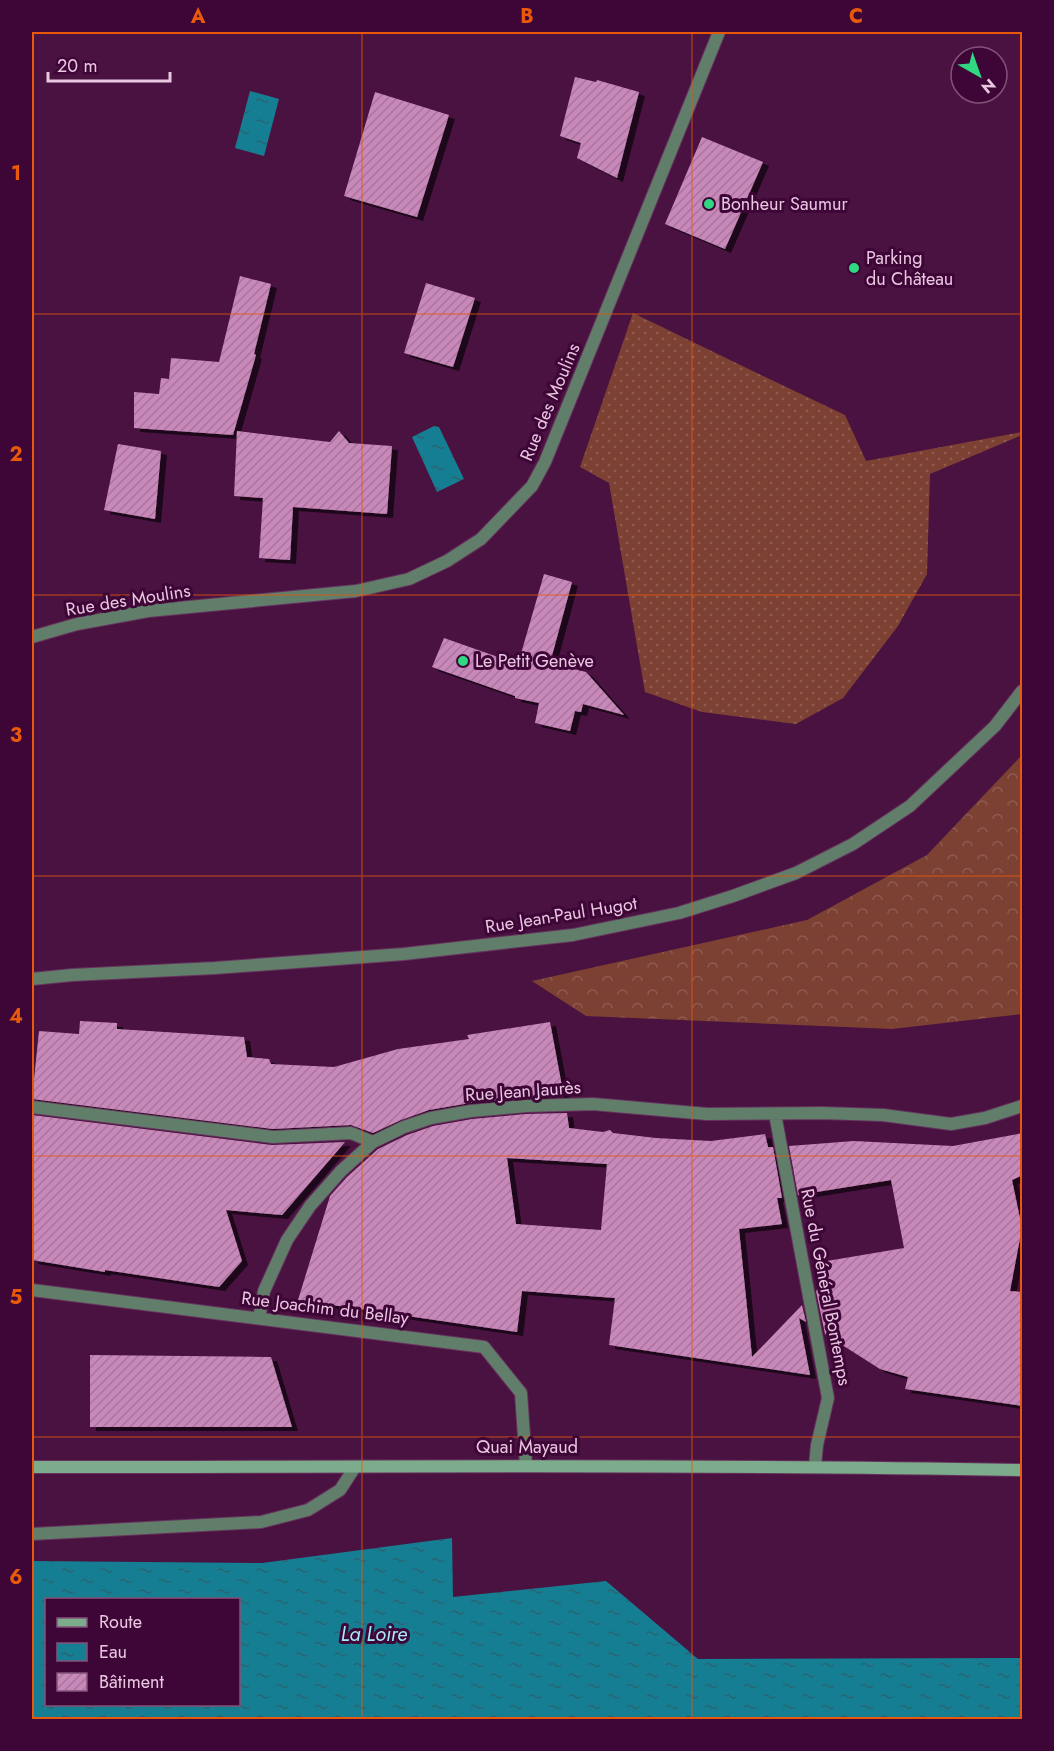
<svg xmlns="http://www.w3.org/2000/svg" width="1054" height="1751" font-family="Jost,sans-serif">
<defs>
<pattern id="grass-dots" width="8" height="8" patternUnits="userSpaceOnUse" patternTransform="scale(1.5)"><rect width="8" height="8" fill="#7d4133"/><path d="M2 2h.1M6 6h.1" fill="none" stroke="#8f5b50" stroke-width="1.8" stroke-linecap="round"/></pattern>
<pattern id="forest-crowns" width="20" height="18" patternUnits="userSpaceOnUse" patternTransform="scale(1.5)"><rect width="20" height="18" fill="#7d4133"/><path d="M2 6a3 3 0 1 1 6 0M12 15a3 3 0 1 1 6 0" fill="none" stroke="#8f5b50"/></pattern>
<pattern id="water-ripples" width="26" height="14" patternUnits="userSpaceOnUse" patternTransform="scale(1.5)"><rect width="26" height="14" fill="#167e92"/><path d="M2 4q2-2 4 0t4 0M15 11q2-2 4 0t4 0" fill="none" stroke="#296473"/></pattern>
<pattern id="building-hatch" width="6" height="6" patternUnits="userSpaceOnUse" patternTransform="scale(1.5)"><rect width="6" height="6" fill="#c888ba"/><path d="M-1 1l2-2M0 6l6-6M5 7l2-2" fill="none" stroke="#a8759c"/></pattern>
<filter id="shadow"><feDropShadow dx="6" dy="4" stdDeviation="0" flood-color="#0009"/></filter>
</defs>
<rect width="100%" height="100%" fill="#491240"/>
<!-- grass -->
<path fill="url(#grass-dots)" d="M 633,313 L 759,374 L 845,415 L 866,461 L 1022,432 L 1022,435 L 930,474 L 927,574 L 898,626 L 843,698 L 796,724 L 702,712 L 645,692 L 609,483 L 580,467 Z"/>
<!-- forest -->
<path fill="url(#forest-crowns)" d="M 1022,755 L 1022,1014 L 892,1029 L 586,1016 L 532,981 L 807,920 L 927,855 Z"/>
<!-- water -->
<path fill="url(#water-ripples)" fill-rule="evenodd" d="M 250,91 L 279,99 L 264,156 L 235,148 Z
M 434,426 L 439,427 L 464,479 L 437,492 L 412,437 Z
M 452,1538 L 453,1597 L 606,1581 L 698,1659 L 1022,1658 L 1022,1719 L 32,1719 L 32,1561 L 262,1563 ZM 46,1600 L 238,1600 L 238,1704 L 46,1704 Z"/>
<!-- building -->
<path fill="url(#building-hatch)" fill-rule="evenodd" filter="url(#shadow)" d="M 575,77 L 596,82 L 597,80 L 639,92 L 617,178 L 577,158 L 581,143 L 560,136 Z
M 375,92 L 449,115 L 417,217 L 344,196 Z
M 702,137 L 763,162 L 725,249 L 665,224 Z
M 240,276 L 271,284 L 254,354 L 256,355 L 233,435 L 134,428 L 134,392 L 159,394 L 161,378 L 169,379 L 171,358 L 219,362 Z
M 426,283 L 475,298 L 453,367 L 404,353 Z
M 237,431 L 330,442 L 339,431 L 349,443 L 392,446 L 387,514 L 293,507 L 290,560 L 259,558 L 263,498 L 234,496 Z
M 118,444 L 161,451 L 155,519 L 104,510 Z
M 544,574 L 572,582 L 550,663 L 586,672 L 624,715 L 583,704 L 581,712 L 575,711 L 570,731 L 535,723 L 539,703 L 515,698 L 515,696 L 432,667 L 444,638 L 518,664 Z
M 80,1021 L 117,1023 L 117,1029 L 244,1037 L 247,1057 L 269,1059 L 271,1064 L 334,1067 L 398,1049 L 469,1039 L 467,1035 L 550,1022 L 564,1097 L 525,1098 L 470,1103 L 429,1110 L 401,1120 L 373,1133 L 351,1125 L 273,1129 L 32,1099 L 39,1031 L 79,1034 Z
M 567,1113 L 569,1128 L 603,1132 L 610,1130 L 613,1133 L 656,1138 L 711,1141 L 765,1134 L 768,1147 L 773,1147 L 782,1198 L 777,1198 L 782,1224 L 739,1229 L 752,1357 L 802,1305 L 806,1322 L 799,1318 L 810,1375 L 609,1345 L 615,1298 L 522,1291 L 517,1332 L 298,1300 L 330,1196 L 347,1177 L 378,1149 L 407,1135 L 433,1126 L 472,1119 L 526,1114 ZM 507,1158 L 607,1164 L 601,1230 L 516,1224 Z
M 32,1115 L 272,1145 L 345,1142 L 282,1215 L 226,1210 L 242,1261 L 219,1287 L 105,1270 L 105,1272 L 32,1260 Z
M 1023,1133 L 1023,1175 L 1012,1180 L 1022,1228 L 1010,1291 L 1023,1292 L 1023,1406 L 905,1389 L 908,1377 L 880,1369 L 825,1334 L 816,1291 L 820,1287 L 815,1263 L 904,1248 L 891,1180 L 798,1195 L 789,1146 L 854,1141 L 953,1146 Z
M 90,1355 L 271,1357 L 292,1427 L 90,1427 Z"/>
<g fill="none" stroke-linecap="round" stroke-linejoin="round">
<defs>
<path id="service" d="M 32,1534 L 261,1522 L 308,1510 L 340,1490 L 355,1467"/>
<path id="minor" d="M 32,637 L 77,624 L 148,611 L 356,591 L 409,579 L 447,561 L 481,539 L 532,486 L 545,462 L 719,32
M 32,1107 L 273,1137 L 351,1133 L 373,1142
M 775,1114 L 828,1398 L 817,1445 L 815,1466
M 32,1290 L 484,1347 L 521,1393 L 526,1465
M 259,1318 L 264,1291 L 287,1240 L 310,1206 L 341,1171 L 373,1142 L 404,1127 L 431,1118 L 471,1111 L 526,1106 L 593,1104 L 707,1114 L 822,1113 L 883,1115 L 951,1124 L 985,1118 L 1022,1106"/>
<path id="tertiary" d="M 32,979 L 72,975 L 215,968 L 404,954 L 573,935 L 679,913 L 733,896 L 796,873 L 853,844 L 910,806 L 995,726 L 1022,691"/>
<path id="secondary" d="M 32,1467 C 362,1467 692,1464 1022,1470"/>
</defs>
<!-- service casing -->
<use href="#service" stroke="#66335d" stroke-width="14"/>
<!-- minor casing -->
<use href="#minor" stroke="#66335d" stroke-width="14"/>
<!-- tertiary casing -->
<use href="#tertiary" stroke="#66335d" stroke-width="14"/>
<!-- secondary casing -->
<use href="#secondary" stroke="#66335d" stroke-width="14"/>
<!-- service -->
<use href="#service" stroke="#607e6a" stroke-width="12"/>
<!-- minor -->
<use href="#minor" stroke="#607e6a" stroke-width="12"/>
<!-- tertiary -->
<use href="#tertiary" stroke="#607e6a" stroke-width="12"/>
<!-- secondary -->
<use href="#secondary" stroke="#7cac8c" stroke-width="12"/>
</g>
<!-- grid -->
<path fill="none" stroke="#e8590c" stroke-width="1.5" stroke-opacity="0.55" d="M 362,32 L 362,1720M 692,32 L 692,1720M 32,314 L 1022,314M 32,595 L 1022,595M 32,876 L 1022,876M 32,1156 L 1022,1156M 32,1437 L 1022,1437"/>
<!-- markers -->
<g fill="#31d882" stroke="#3e0636" stroke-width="2">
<circle cx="709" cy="204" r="6"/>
<circle cx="854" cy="268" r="6"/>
<circle cx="463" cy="661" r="6"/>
</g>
<g text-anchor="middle" stroke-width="6" stroke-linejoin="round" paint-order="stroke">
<!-- poi labels -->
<g font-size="18" fill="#e9c7e1" stroke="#3e0636" text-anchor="start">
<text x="721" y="210">Bonheur Saumur</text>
<text x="866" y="264">Parking<tspan x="866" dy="21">du Château</tspan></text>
<text x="475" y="667">Le Petit Genève</text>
</g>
<!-- street labels -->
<g font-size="18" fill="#e9c7e1" stroke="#3e0636">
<text transform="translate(550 402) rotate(-67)" y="6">Rue des Moulins</text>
<text transform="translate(128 600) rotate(-9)" y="6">Rue des Moulins</text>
<text transform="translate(561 915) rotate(-9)" y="6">Rue Jean-Paul Hugot</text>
<text transform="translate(523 1091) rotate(-4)" y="6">Rue Jean Jaurès</text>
<text transform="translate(826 1287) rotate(79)" y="6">Rue du Général Bontemps</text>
<text transform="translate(325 1308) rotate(7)" y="6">Rue Joachim du Bellay</text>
<text x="527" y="1453">Quai Mayaud</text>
</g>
<!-- water labels -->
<g font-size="20" font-style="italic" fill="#a5eafb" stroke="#3e0636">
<text x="374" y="1641">La Loire</text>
</g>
</g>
<!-- border -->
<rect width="1054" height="1751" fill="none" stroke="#3e0636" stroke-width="66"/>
<!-- legend -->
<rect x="45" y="1598" width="195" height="108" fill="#3e0636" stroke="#82537a" stroke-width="1.5"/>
<rect x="57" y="1618" width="30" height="9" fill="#7cac8c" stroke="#82537a" stroke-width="1.5"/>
<text x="99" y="1628" font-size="18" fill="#e9c7e1">Route</text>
<rect x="57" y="1643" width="30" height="18" fill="url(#water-ripples)" stroke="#82537a" stroke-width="1.5"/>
<text x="99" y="1658" font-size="18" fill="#e9c7e1">Eau</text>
<rect x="57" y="1673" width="30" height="18" fill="url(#building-hatch)" stroke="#82537a" stroke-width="1.5"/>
<text x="99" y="1688" font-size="18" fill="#e9c7e1">Bâtiment</text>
<!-- north arrow -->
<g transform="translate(979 75) rotate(140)"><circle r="28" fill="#3e0636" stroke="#82537a" stroke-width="1.5"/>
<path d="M0-4.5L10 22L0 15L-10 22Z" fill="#31d882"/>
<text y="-9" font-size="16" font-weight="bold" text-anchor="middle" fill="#e9c7e1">N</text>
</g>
<!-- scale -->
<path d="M48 72v9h122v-9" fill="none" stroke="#e9c7e1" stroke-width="3"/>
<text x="57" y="72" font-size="18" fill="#e9c7e1" stroke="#3e0636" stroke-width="4.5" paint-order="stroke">20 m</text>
<rect x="33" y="33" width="988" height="1685" fill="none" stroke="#e8590c" stroke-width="2"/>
<g font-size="20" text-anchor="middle" font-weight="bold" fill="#e8590c">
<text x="198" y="23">A</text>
<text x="527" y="23">B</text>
<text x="856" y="23">C</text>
<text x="16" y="180">1</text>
<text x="16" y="461">2</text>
<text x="16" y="742">3</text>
<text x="16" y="1023">4</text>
<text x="16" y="1304">5</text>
<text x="16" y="1584">6</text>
</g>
</svg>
